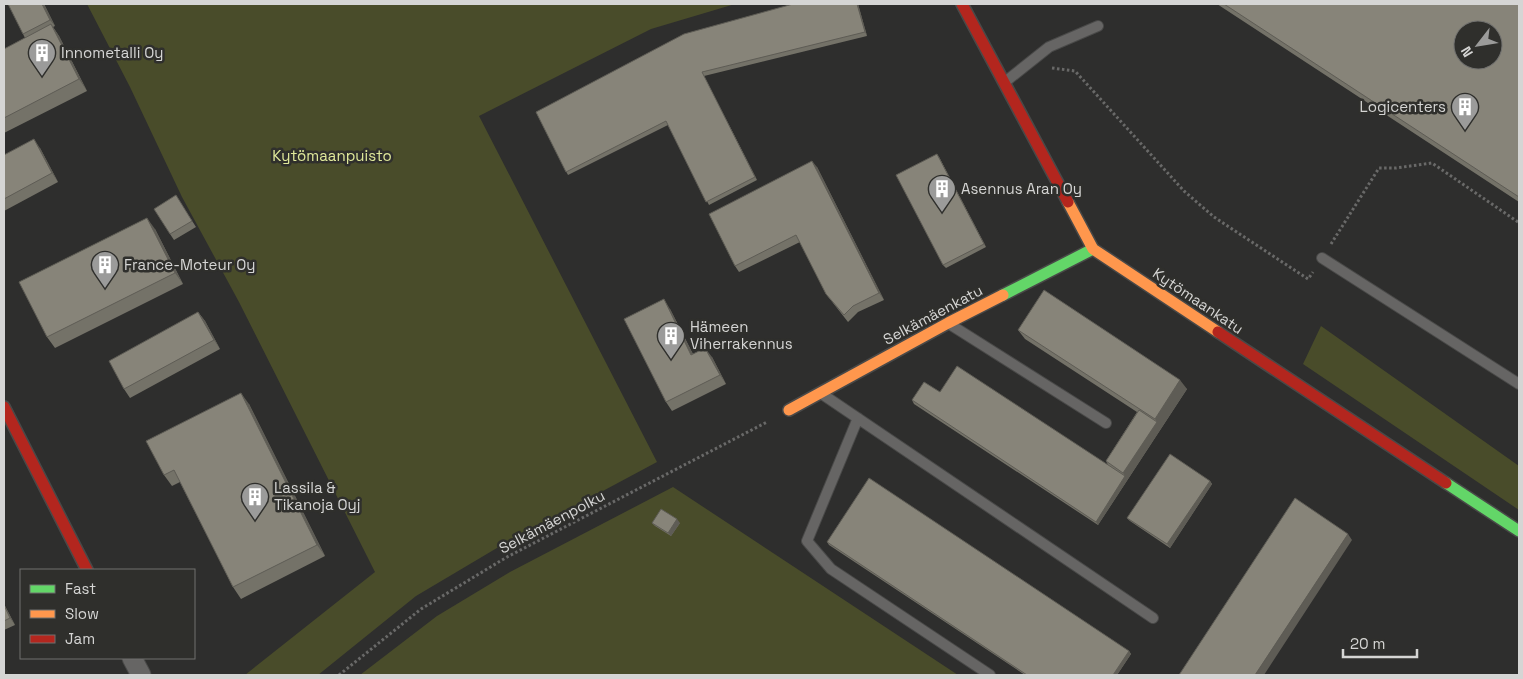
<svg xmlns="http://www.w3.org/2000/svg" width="1523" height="679" font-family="'Space Grotesk',sans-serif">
<rect width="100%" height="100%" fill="#2e2e2d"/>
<!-- green -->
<path fill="#494c2a" d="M 87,4 L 735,4 L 651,29 L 479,116 L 657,462 L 502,545 L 416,596 L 318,675 L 245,675 L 375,572 L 239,302 L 182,197 L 130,87 Z
M 1321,326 L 1519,466 L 1519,510 L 1303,364 Z
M 673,487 L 958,675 L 360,675 L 437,616 L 510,572 Z"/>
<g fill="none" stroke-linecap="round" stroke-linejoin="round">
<defs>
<path id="lane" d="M 1005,82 L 1049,47 L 1098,26
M 1322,258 L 1519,384
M 951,325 L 1106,423
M 822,394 L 1153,618
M 858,418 L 807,541 L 831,569 L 990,675"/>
<path id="street" d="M 132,658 L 141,675"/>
<path id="fast" d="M 1003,295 L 1093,249
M 1446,483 L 1519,531"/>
<path id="slow" d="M 1068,202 L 1093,249 L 1218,332
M 789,410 L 948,323 L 1003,295"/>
<path id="jam" d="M 962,4 L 1068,202
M 1218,332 L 1446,483
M 4,407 L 87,570"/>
</defs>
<!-- lane casing -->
<use href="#lane" stroke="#494948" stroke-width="12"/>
<!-- street casing -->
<use href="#street" stroke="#494948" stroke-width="21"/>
<!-- fast casing -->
<use href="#fast" stroke="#494948" stroke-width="14"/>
<!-- slow casing -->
<use href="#slow" stroke="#494948" stroke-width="14"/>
<!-- jam casing -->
<use href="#jam" stroke="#494948" stroke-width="14"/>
<!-- path -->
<path stroke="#696968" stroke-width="3" stroke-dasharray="2.5 2.5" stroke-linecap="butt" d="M 1052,68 L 1075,71 L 1184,191 L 1214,217 L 1308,279 L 1313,272
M 1331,244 L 1379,168 L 1396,168 L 1432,163 L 1518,222
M 339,675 L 421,609 L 507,557 L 767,422"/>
<!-- lane -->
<use href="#lane" stroke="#666564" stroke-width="10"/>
<!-- street -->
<use href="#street" stroke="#666564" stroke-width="19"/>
<!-- fast -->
<use href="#fast" stroke="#63d668" stroke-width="11"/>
<!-- slow -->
<use href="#slow" stroke="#ff974d" stroke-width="11"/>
<!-- jam -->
<use href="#jam" stroke="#b3261e" stroke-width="11"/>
</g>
<!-- wall -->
<path fill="#747268" d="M 44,4 L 55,26 L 53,27 L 59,36 L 87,91 L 4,133 L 4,49 L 25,38 L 23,34 Z
M 858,4 L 867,36 L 704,76 L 757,180 L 709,205 L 668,125 L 568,175 L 536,112 Z
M 1217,4 L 1519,4 L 1519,202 Z
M 40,148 L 58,182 L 4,211 L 4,155 Z
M 939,157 L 986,247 L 946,268 L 943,265 Z
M 817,167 L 884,300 L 858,312 L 848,322 L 826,294 L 800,242 L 739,272 L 735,266 Z
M 180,202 L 196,227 L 174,240 L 170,234 Z
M 155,229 L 183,284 L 55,348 L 47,337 Z
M 670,309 L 693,354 L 712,357 L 726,384 L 672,411 L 666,402 Z
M 198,312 L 205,321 L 220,349 L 130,398 L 124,389 Z
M 1018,330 L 1187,389 L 1098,525 L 914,404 L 912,400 L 940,392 L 1108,465 L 1106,461 L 1137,412 L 1025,339 Z
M 249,404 L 325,556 L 241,599 L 233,587 L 180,482 L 172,486 L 164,475 Z
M 1210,481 L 1212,484 L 1170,548 L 1130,521 L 1127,518 Z
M 652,523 L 680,523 L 671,536 L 655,526 Z
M 827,542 L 1129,651 L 1131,654 L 1117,675 L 1025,675 L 829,545 Z
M 4,604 L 15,625 L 4,630 Z"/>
<!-- shaded-wall -->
<path fill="#5e5c55" d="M 42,4 L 44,4 L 55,26 L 50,20 Z
M 857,4 L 858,4 L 867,36 L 865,32 Z
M 51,24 L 59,36 L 87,91 L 79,79 Z
M 702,72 L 704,76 L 757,180 L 755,177 Z
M 34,139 L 40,148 L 58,182 L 52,173 Z
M 937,154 L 939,157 L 986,247 L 984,244 Z
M 812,161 L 817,167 L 884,300 L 879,293 Z
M 147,218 L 155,229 L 183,284 L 175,273 Z
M 664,299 L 670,309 L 698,364 L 691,355 Z
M 198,312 L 205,321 L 220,349 L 214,340 Z
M 705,348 L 712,357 L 726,384 L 720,375 Z
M 1180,380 L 1187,389 L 1098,525 L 1096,522 L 1125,476 L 1123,473 L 1157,422 L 1155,419 Z
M 241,393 L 249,404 L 325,556 L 317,545 Z
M 1210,481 L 1212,484 L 1170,548 L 1167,544 Z
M 677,519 L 680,523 L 671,536 L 668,533 Z
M 1348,534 L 1352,540 L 1264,675 L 1255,675 Z
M 4,604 L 6,608 L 15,625 L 10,618 Z
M 1129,651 L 1131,654 L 1117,675 L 1113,675 Z"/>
<!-- building -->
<path fill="#878479" stroke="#5e5c55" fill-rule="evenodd" d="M 8,4 L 42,4 L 50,20 L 23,34 Z
M 793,4 L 857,4 L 865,32 L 702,72 L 755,177 L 706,202 L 666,121 L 566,172 L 536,112 L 684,34 Z
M 1224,4 L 1519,4 L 1519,197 ZM 1463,30 L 1493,30 L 1493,60 L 1463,60 Z
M 51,24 L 79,79 L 4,118 L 4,49 Z
M 34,139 L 52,173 L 4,199 L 4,155 Z
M 937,154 L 984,244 L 943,265 L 896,175 Z
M 812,161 L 879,293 L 853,306 L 844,315 L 826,294 L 796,235 L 735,266 L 709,214 Z
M 176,195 L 192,221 L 170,234 L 154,209 Z
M 147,218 L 175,273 L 47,337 L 19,282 Z
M 1044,290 L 1180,380 L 1155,419 L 1018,330 Z
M 664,299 L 691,355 L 705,348 L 720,375 L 666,402 L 624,319 Z
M 198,312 L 214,340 L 124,389 L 109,361 Z
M 957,366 L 1125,476 L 1096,522 L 912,400 L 924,382 L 940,392 Z
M 241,393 L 317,545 L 233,587 L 174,470 L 164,475 L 146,441 Z
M 1139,410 L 1157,422 L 1123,473 L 1106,461 Z
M 1170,454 L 1210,481 L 1167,544 L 1127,518 Z
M 869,478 L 1129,651 L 1113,675 L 1027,675 L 827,542 Z
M 1295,498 L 1348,534 L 1255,675 L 1179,675 Z
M 661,509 L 677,519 L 668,533 L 652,523 Z
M 4,605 L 10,618 L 4,621 Z"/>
<!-- icons -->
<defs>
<symbol id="building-pin" viewBox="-11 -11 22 30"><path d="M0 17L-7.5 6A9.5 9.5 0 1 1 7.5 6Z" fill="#9b9b9a" stroke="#2f2f2c"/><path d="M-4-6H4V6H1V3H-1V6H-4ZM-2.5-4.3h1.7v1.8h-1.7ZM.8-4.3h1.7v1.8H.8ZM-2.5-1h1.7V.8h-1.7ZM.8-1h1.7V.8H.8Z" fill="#fff"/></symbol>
</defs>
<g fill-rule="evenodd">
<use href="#building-pin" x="26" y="37" width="32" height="43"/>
<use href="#building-pin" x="1449" y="91" width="32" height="43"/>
<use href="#building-pin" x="926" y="173" width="32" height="43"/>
<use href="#building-pin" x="89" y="249" width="32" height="43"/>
<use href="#building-pin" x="655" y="320" width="32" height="43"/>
<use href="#building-pin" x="239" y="481" width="32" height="43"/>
</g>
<g text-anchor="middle" stroke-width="5" stroke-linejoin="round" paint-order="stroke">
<!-- poi labels -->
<g font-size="15" fill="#d5d5d4" stroke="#2f2f2c" text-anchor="start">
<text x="61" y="58">Innometalli Oy</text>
<text x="1446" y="112" text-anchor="end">Logicenters</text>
<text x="961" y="194">Asennus Aran Oy</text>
<text x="124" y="270">France-Moteur Oy</text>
<text x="690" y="332">Hämeen<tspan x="690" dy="17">Viherrakennus</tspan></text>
<text x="274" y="493">Lassila &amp;<tspan x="274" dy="17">Tikanoja Oyj</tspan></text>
</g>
<!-- park labels -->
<g font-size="15" fill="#e0e99a" stroke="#2f2f2c">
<text x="332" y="161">Kytömaanpuisto</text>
</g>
<!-- street labels -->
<g font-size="15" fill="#d5d5d4" stroke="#2f2f2c">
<text transform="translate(1198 301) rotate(34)" y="5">Kytömaankatu</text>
<text transform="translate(933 315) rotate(-28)" y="5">Selkämäenkatu</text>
<text transform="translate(552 522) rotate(-28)" y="5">Selkämäenpolku</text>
</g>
</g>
<!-- border -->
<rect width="1523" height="679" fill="none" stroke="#d5d5d4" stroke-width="10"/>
<!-- legend -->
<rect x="20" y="569" width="175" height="90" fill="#2f2f2c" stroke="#71716f"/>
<rect x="30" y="585" width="25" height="8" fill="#63d668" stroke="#71716f"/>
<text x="65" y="594" font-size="15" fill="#d5d5d4">Fast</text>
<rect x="30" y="610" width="25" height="8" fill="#ff974d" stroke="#71716f"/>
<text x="65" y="619" font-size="15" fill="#d5d5d4">Slow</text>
<rect x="30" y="635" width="25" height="8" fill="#b3261e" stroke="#71716f"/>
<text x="65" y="644" font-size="15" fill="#d5d5d4">Jam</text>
<!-- north arrow -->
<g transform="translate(1478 45) rotate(239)"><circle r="24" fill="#2f2f2c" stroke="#71716f"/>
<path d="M0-4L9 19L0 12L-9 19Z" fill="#9b9b9a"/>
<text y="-8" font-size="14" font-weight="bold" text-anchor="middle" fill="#d5d5d4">N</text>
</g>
<!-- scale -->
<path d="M1343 649v8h74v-8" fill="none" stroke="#d5d5d4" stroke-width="2.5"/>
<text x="1350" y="649" font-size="15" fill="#d5d5d4" stroke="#2f2f2c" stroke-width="4" paint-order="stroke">20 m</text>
</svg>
